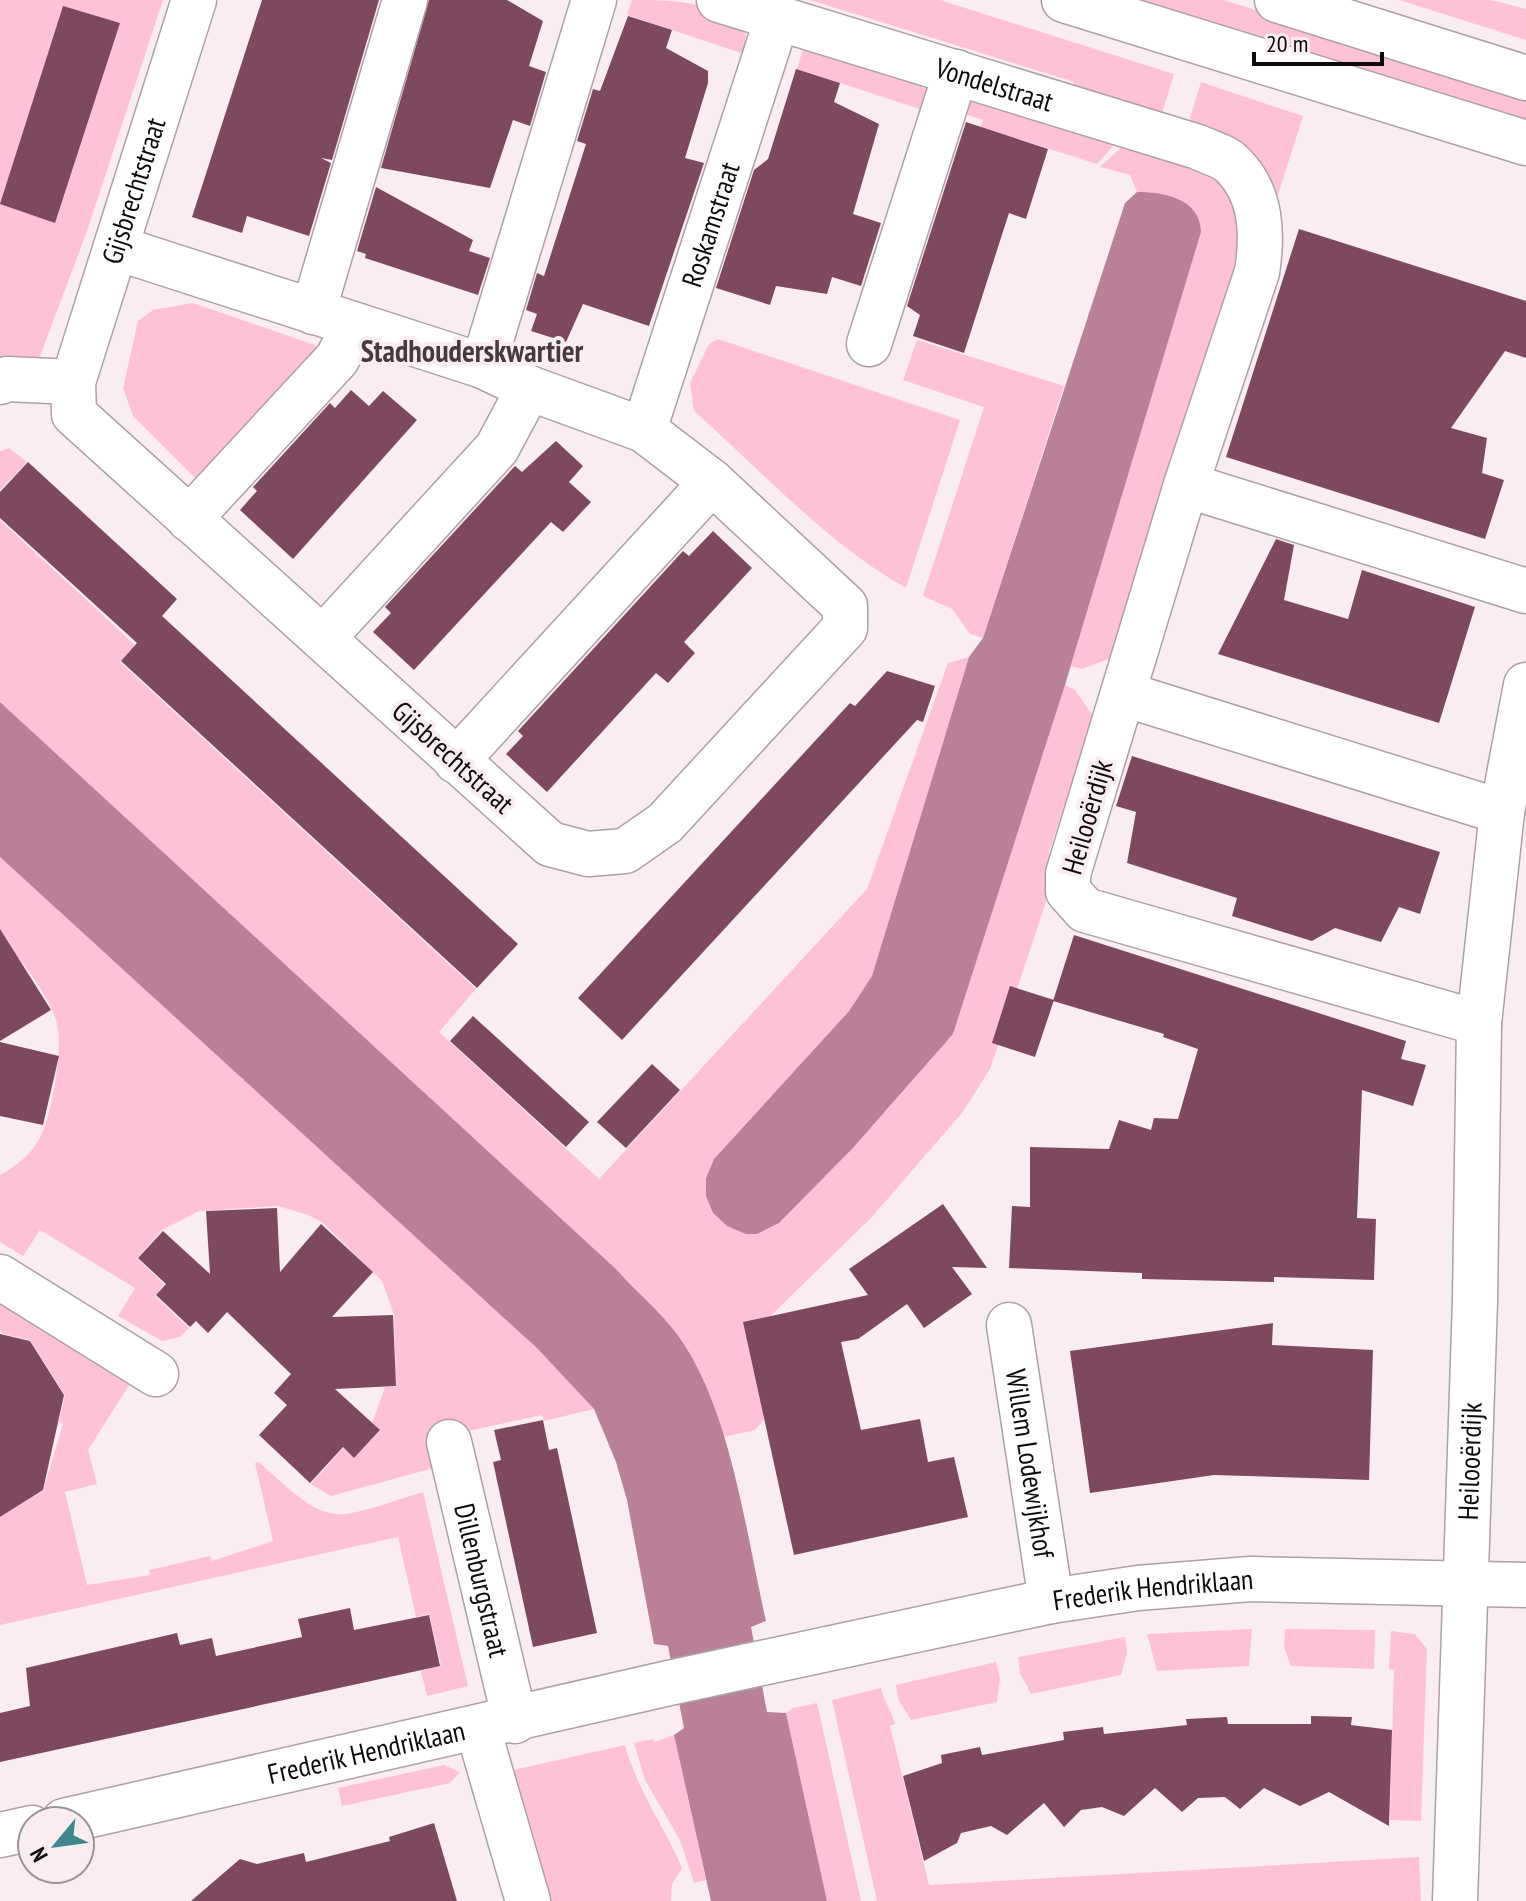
<svg xmlns="http://www.w3.org/2000/svg" width="1526" height="1901" font-family="'PT Sans Narrow',sans-serif">
<rect width="100%" height="100%" fill="#faedf1"/>
<!-- green -->
<path fill="#fec1d8" d="M 0,0 L 163,0 L 86,234 L 39,359 L 15,362 L 0,357 Z
M 632,0 C 673,0 751,0 750,56 L 627,15 Z
M 810,0 L 940,0 L 1174,74 L 1160,120 L 1073,90 L 1074,82 Z
M 1101,0 L 1224,0 L 1526,96 L 1526,135 Z
M 1399,0 L 1491,0 L 1526,9 L 1526,40 Z
M 805,42 L 924,78 L 921,87 L 939,93 L 932,113 L 797,69 Z
M 1201,82 L 1303,116 L 1278,195 L 1259,189 L 1187,128 Z
M 963,89 L 1117,142 L 1097,164 L 981,127 L 983,120 L 955,111 Z
M 1128,141 L 1214,165 L 1254,241 L 1125,653 L 1082,669 L 1071,666 L 1201,232 L 1151,192 L 1137,192 L 1130,175 L 1100,167 Z
M 193,303 L 315,345 L 319,355 L 200,483 L 133,416 L 123,388 L 138,321 L 153,310 Z
M 718,339 L 960,420 L 906,588 C 826,543 762,471 694,411 L 690,383 L 709,344 Z
M 917,340 L 1064,386 L 983,638 L 970,634 L 952,609 L 923,596 L 984,407 L 903,380 Z
M 9,448 L 27,462 L 0,490 L 0,451 Z
M 0,520 L 135,645 L 120,662 L 476,989 L 439,1032 L 599,1179 L 867,889 L 948,663 L 969,657 L 872,976 L 849,1011 L 714,1159 L 706,1177 L 757,1234 L 779,1223 L 852,1149 L 953,1034 L 1065,685 L 1075,690 L 1100,726 L 1083,783 L 1070,789 L 1049,852 L 1058,866 L 990,1069 L 962,1113 L 871,1218 L 757,1329 L 765,1418 L 755,1430 L 724,1437 L 712,1400 L 678,1336 L 617,1270 L 0,702 Z
M 0,857 L 539,1349 L 594,1409 L 544,1421 L 542,1415 L 435,1438 L 441,1466 L 331,1496 L 311,1484 L 343,1448 L 354,1458 L 380,1431 L 372,1423 L 385,1387 L 396,1387 L 394,1315 L 382,1281 L 322,1222 L 308,1215 L 278,1206 L 199,1211 L 162,1230 L 137,1258 L 164,1284 L 155,1296 L 189,1328 L 180,1337 L 162,1341 L 118,1316 L 135,1288 L 40,1230 L 23,1256 L 0,1242 L 0,1175 C 16,1166 31,1155 40,1138 C 52,1114 63,1050 57,1024 C 51,998 19,956 0,937 Z
M 0,1295 L 131,1382 L 88,1450 L 97,1484 L 65,1492 L 87,1585 L 150,1575 L 149,1570 L 210,1556 L 212,1561 L 273,1541 L 255,1463 L 259,1462 C 334,1531 328,1521 423,1492 L 468,1686 L 427,1696 L 421,1671 L 441,1665 L 429,1614 L 416,1617 L 398,1537 L 0,1625 L 0,1517 L 43,1491 L 63,1424 L 59,1422 L 65,1395 L 30,1340 L 3,1334 L 0,1330 Z
M 1252,1629 L 1249,1666 L 1157,1671 L 1147,1634 Z
M 1285,1629 L 1375,1630 L 1374,1669 L 1291,1666 L 1284,1647 Z
M 1391,1631 L 1415,1634 L 1427,1649 L 1421,1821 L 1390,1820 L 1394,1670 L 1389,1669 Z
M 1125,1637 L 1127,1653 L 1121,1675 L 1031,1694 L 1020,1673 L 1018,1657 Z
M 996,1662 L 1000,1678 L 997,1702 L 911,1720 L 899,1701 L 896,1685 Z
M 881,1688 C 884,1702 892,1711 895,1724 L 890,1726 L 929,1885 L 1419,1857 L 1421,1901 L 877,1901 L 832,1700 Z
M 817,1703 L 861,1901 L 827,1901 L 786,1713 L 793,1708 Z
M 674,1735 L 706,1880 L 694,1883 L 680,1840 L 645,1780 L 634,1743 L 653,1739 L 655,1742 Z
M 625,1745 C 637,1789 664,1826 682,1868 L 672,1884 L 671,1901 L 540,1901 L 505,1772 Z
M 444,1765 L 460,1772 L 450,1783 L 342,1806 L 338,1788 Z"/>
<!-- water -->
<path fill="#ba8097" d="M 1137,192 C 1165,192 1200,199 1201,232 L 1065,685 L 953,1034 L 852,1149 L 779,1223 L 757,1234 L 746,1234 L 727,1226 L 713,1213 L 706,1196 L 706,1178 L 714,1159 L 849,1011 L 872,976 L 969,657 L 983,638 L 1125,203 Z
M 0,702 L 617,1270 C 636,1292 662,1313 679,1337 C 731,1410 746,1534 766,1621 L 751,1627 L 767,1712 L 786,1713 L 827,1901 L 711,1901 L 674,1735 L 684,1728 L 668,1646 L 654,1644 L 627,1500 L 616,1462 L 594,1409 L 538,1349 L 0,857 Z"/>
<!-- building -->
<path fill="#7e495f" d="M 262,0 L 379,0 L 332,160 L 321,158 L 331,163 L 309,236 L 247,216 L 242,233 L 192,217 Z
M 429,0 L 507,0 L 543,21 L 529,66 L 546,72 L 530,126 L 513,120 L 490,188 L 381,168 Z
M 63,6 L 120,23 L 55,223 L 0,204 Z
M 628,16 L 672,30 L 666,48 L 708,71 L 708,83 L 685,158 L 704,163 L 649,326 L 583,304 L 566,342 L 531,331 L 537,314 L 526,310 L 537,273 L 544,276 L 586,144 L 577,141 L 593,89 L 600,91 Z
M 796,69 L 840,83 L 834,102 L 879,124 L 853,214 L 881,223 L 861,286 L 832,277 L 827,294 L 776,286 L 770,305 L 716,288 L 754,170 L 768,159 Z
M 966,122 L 1048,149 L 1026,219 L 1009,213 L 964,353 L 913,336 L 920,315 L 907,306 Z
M 376,187 L 473,240 L 469,251 L 490,258 L 478,295 L 365,258 L 366,254 L 357,251 Z
M 1299,229 L 1526,301 L 1526,358 L 1505,351 L 1451,428 L 1487,438 L 1482,473 L 1504,480 L 1485,539 L 1226,457 Z
M 351,390 L 369,406 L 383,391 L 417,420 L 293,559 L 240,510 L 257,491 L 253,487 L 330,403 L 335,408 Z
M 556,441 L 583,466 L 569,482 L 591,502 L 563,532 L 551,522 L 414,670 L 373,632 L 391,613 L 385,607 L 515,466 L 522,472 Z
M 28,462 L 177,599 L 162,616 L 518,944 L 477,988 L 121,661 L 137,643 L 0,518 L 0,492 Z
M 713,531 L 752,568 L 684,642 L 695,653 L 668,683 L 656,673 L 547,792 L 506,754 L 523,736 L 518,731 L 683,551 L 689,556 Z
M 1276,539 L 1294,545 L 1284,600 L 1348,619 L 1362,570 L 1475,607 L 1439,723 L 1218,654 Z
M 887,671 L 935,686 L 923,722 L 917,720 L 622,1040 L 578,998 L 850,703 L 855,706 Z
M 1132,756 L 1440,852 L 1420,914 L 1399,907 L 1381,942 L 1335,928 L 1312,941 L 1232,916 L 1237,898 L 1127,863 L 1136,812 L 1116,806 Z
M 0,929 L 51,1010 L 0,1041 Z
M 1074,935 L 1406,1041 L 1401,1059 L 1426,1065 L 1413,1106 L 1362,1090 L 1357,1218 L 1376,1219 L 1374,1280 L 1274,1277 L 1274,1282 L 1142,1279 L 1142,1273 L 1009,1268 L 1012,1206 L 1030,1207 L 1030,1147 L 1109,1149 L 1119,1120 L 1151,1130 L 1154,1118 L 1178,1119 L 1198,1049 L 1163,1037 L 1164,1034 L 1053,1001 Z
M 1010,986 L 1054,1000 L 1035,1057 L 992,1043 Z
M 473,1016 L 589,1122 L 566,1147 L 450,1041 Z
M 0,1042 L 59,1056 L 43,1125 L 0,1116 Z
M 652,1064 L 680,1090 L 626,1148 L 597,1122 Z
M 943,1204 L 987,1268 L 952,1267 L 972,1294 L 924,1328 L 907,1304 L 858,1339 L 841,1342 L 861,1430 L 920,1419 L 928,1462 L 954,1457 L 968,1517 L 794,1555 L 743,1322 L 868,1295 L 849,1269 Z
M 277,1208 L 280,1272 L 321,1224 L 373,1272 L 332,1317 L 393,1315 L 396,1386 L 335,1389 L 380,1430 L 354,1458 L 343,1447 L 310,1483 L 259,1435 L 287,1405 L 274,1393 L 291,1374 L 227,1312 L 208,1333 L 196,1321 L 190,1327 L 156,1295 L 166,1284 L 138,1258 L 163,1231 L 210,1274 L 206,1211 Z
M 1273,1323 L 1272,1345 L 1373,1350 L 1369,1480 L 1214,1475 L 1090,1493 L 1070,1351 Z
M 0,1334 L 30,1341 L 64,1395 L 43,1490 L 0,1517 Z
M 543,1420 L 549,1450 L 557,1448 L 597,1633 L 533,1647 L 493,1462 L 501,1460 L 494,1430 Z
M 350,1608 L 354,1630 L 429,1615 L 440,1666 L 0,1762 L 0,1713 L 30,1706 L 26,1668 L 177,1633 L 180,1645 L 212,1638 L 216,1656 L 302,1637 L 298,1619 Z
M 1311,1716 L 1352,1717 L 1351,1725 L 1392,1730 L 1389,1826 L 1329,1792 L 1300,1806 L 1264,1788 L 1240,1809 L 1225,1797 L 1198,1798 L 1182,1812 L 1155,1788 L 1124,1816 L 1102,1807 L 1081,1810 L 1064,1827 L 1044,1803 L 1007,1835 L 991,1826 L 961,1833 L 957,1843 L 924,1861 L 903,1776 L 942,1763 L 941,1755 L 980,1747 L 982,1755 L 1064,1740 L 1063,1732 L 1103,1727 L 1104,1734 L 1187,1725 L 1186,1719 L 1227,1717 L 1228,1724 L 1311,1724 Z
M 434,1823 L 457,1901 L 191,1901 L 240,1859 L 257,1864 L 304,1853 L 306,1862 L 390,1841 L 389,1837 Z"/>
<g fill="none" stroke-linecap="round" stroke-linejoin="round">
<defs>
<g id="minor">
<path id="s1" d="M 719,0 L 1198,147 C 1208,152 1224,156 1232,164 C 1262,193 1263,234 1257,272 L 1186,485 L 1068,874 L 1068,891 L 1085,910 L 1479,1023"/>
<path d="M 1064,0 L 1526,143"/>
<path d="M 1277,0 L 1526,78"/>
<path id="s2" d="M 117,248 L 483,366 L 529,388 L 644,430 L 712,482 L 845,606 L 845,628 L 665,823 L 625,851 L 588,854 L 550,844 L 74,414 L 73,382 L 194,0"/>
<path d="M 313,312 L 405,0"/>
<path d="M 869,344 L 956,72"/>
<path d="M 483,366 L 594,0"/>
<path d="M 0,382 L 7,379 L 73,382"/>
<path id="s3" d="M 644,430 L 777,19"/>
<path d="M 1186,485 L 1526,591"/>
<path d="M 189,519 L 337,359 L 355,325"/>
<path d="M 323,638 L 497,448 L 529,388"/>
<path d="M 1124,694 L 1502,812"/>
<path d="M 456,761 L 712,482"/>
<path d="M 0,1277 L 156,1374"/>
<path id="s4" d="M 1009,1325 L 1051,1601"/>
<path id="s5" d="M 449,1442 L 515,1721"/>
<path d="M 478,1729 L 528,1901"/>
<path id="s6" d="M 64,1821 L 669,1683 L 1051,1601 L 1138,1588 L 1250,1579 L 1526,1585"/>
<path d="M 0,1835 L 32,1828"/>
<path id="s7" d="M 1455,1901 L 1475,1301 L 1479,1023 L 1502,812 L 1526,685"/>
</g>
</defs>
<!-- minor casing -->
<use href="#minor" stroke="#ada1a5" stroke-width="47"/>
<!-- minor -->
<use href="#minor" stroke="#fff" stroke-width="44"/>
</g>
<g text-anchor="middle" stroke-width="8" stroke-linejoin="round" paint-order="stroke">
<!-- street labels -->
<g font-size="28" fill="#0f0b0c" stroke="#faedf1">
<text dy="10" stroke="none"><textPath href="#s1" startOffset="288">Vondelstraat</textPath></text>
<text dy="10" stroke="none"><textPath href="#s2" startOffset="2112">Gijsbrechtstraat</textPath></text>
<text dy="10" stroke="none"><textPath href="#s3" startOffset="216">Roskamstraat</textPath></text>
<text transform="translate(453 757) rotate(42)" y="10">Gijsbrechtstraat</text>
<text transform="translate(1087 817) rotate(-74)" y="10">Heilooërdijk</text>
<text dy="10" stroke="none"><textPath href="#s7" startOffset="440">Heilooërdijk</textPath></text>
<text dy="10" stroke="none"><textPath href="#s4" startOffset="140">Willem Lodewijkhof</textPath></text>
<text dy="10" stroke="none"><textPath href="#s5" startOffset="142">Dillenburgstraat</textPath></text>
<text dy="10" stroke="none"><textPath href="#s6" startOffset="1114">Frederik Hendriklaan</textPath></text>
<text dy="10" stroke="none"><textPath href="#s6" startOffset="310">Frederik Hendriklaan</textPath></text>
</g>
<!-- neighbourhood labels -->
<g font-size="30" font-weight="bold" fill="#453b3e" stroke="#faedf1">
<text x="472" y="362">Stadhouderskwartier</text>
</g>
</g>
<!-- north arrow -->
<g transform="translate(56 1845) rotate(241)"><circle r="38" fill="#faedf1" stroke="#9c9395" stroke-width="2"/>
<path d="M0-6L14 30L0 20L-14 30Z" fill="#3f868d"/>
<text y="-12" font-size="22" font-weight="bold" text-anchor="middle" fill="#0f0b0c">N</text>
</g>
<!-- scale -->
<path d="M1254 52v12h128v-12" fill="none" stroke="#0f0b0c" stroke-width="4"/>
<text x="1266" y="52" font-size="24" fill="#0f0b0c" stroke="#faedf1" stroke-width="6" paint-order="stroke">20 m</text>
</svg>
